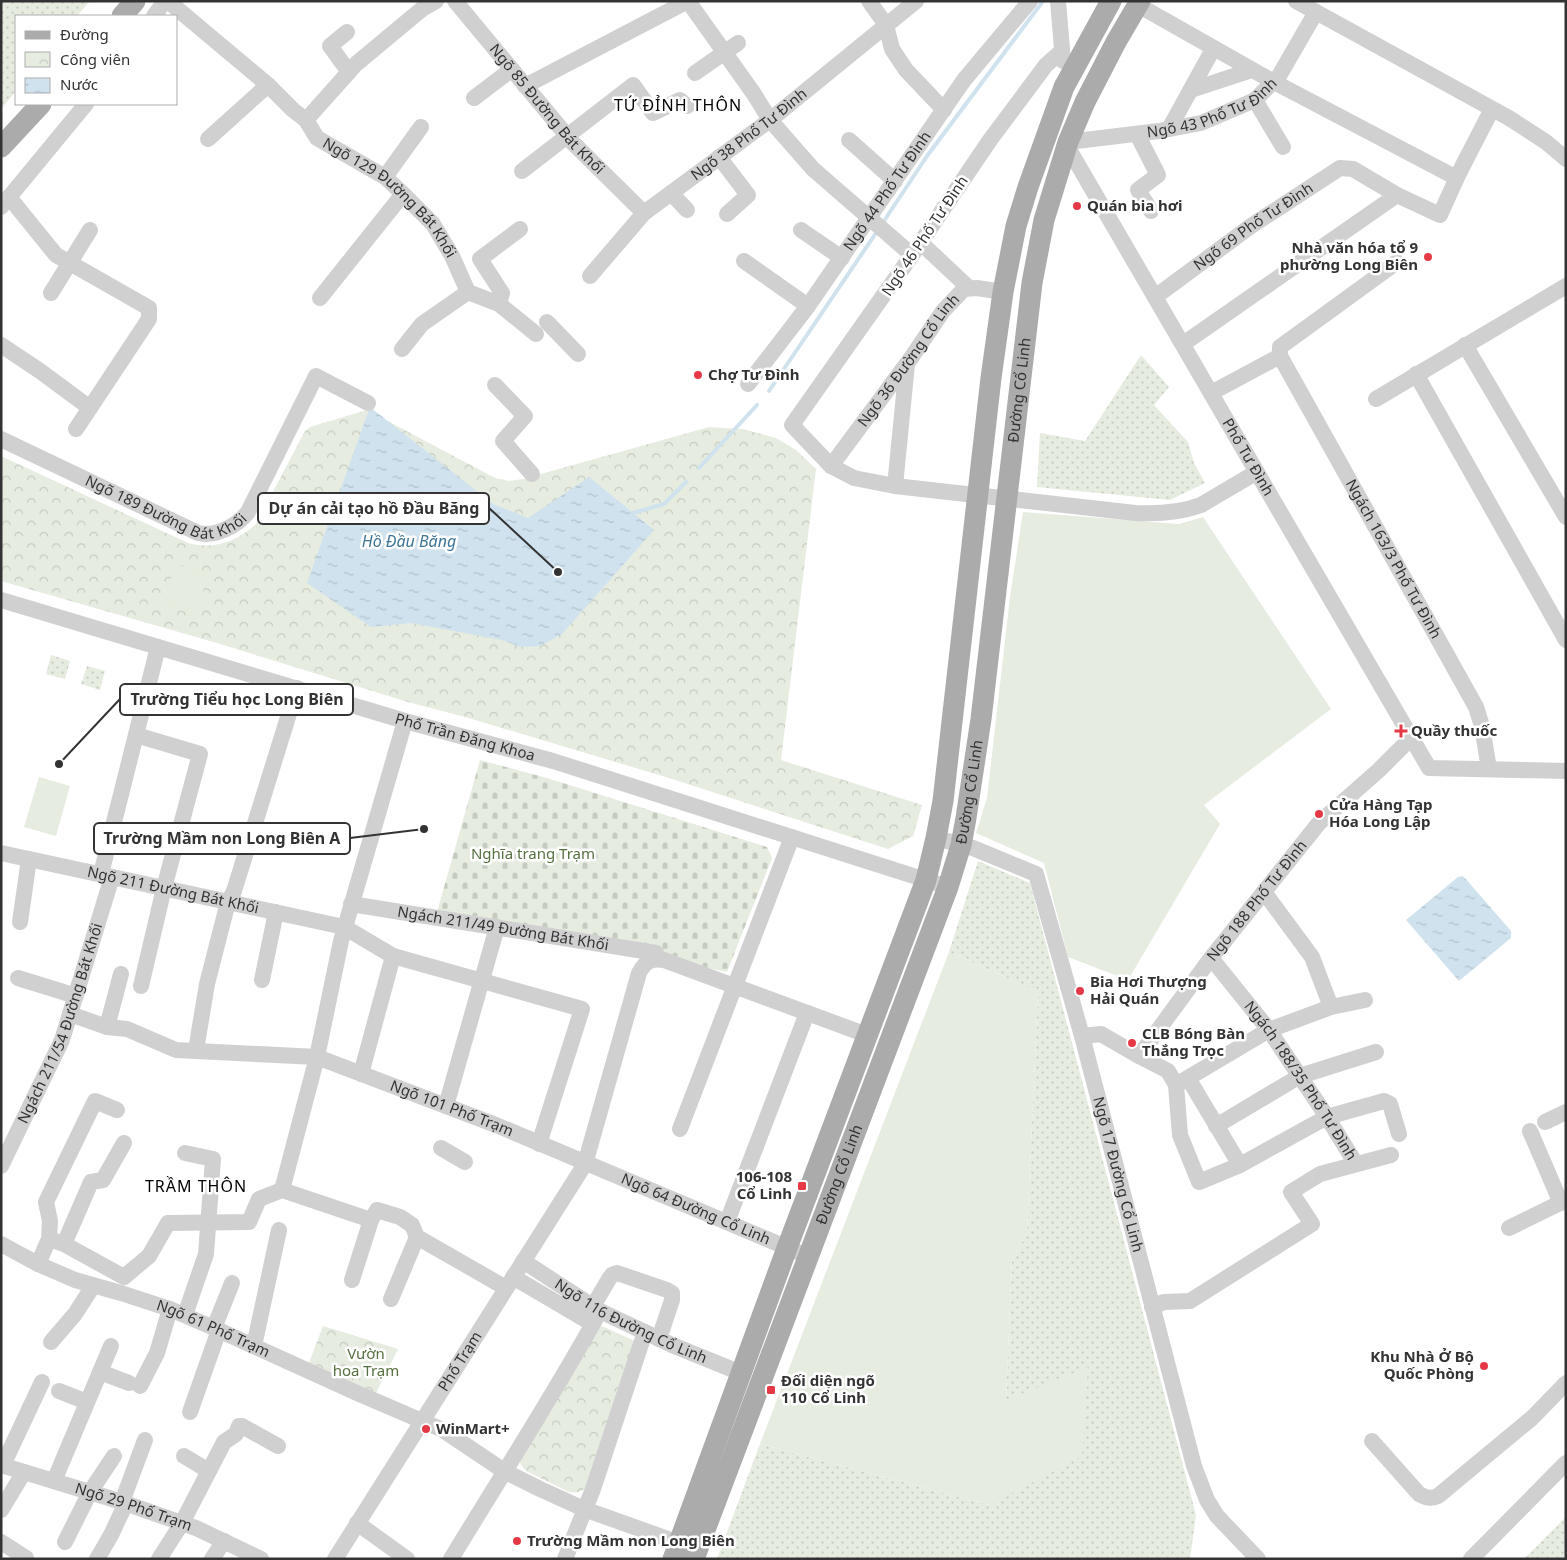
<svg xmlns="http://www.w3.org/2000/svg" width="1567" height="1560" font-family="'Noto Sans',sans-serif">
<defs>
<pattern id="grass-dots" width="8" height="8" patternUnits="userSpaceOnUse" patternTransform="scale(1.25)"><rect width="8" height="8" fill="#e6ecdf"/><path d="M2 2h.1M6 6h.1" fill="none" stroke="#c6cbc0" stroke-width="1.8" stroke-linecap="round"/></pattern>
<pattern id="cemetery-stones" width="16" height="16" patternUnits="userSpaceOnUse" patternTransform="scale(1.25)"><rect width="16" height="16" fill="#e6ecdf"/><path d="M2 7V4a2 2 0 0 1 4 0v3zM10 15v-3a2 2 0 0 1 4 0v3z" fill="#c6cbc0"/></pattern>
<pattern id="park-crowns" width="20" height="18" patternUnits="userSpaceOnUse" patternTransform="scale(1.25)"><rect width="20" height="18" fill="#e6ecdf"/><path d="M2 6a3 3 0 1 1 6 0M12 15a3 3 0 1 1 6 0" fill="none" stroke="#c6cbc0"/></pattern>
<pattern id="water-ripples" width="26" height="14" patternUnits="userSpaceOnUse" patternTransform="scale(1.25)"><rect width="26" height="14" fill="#cfe2ee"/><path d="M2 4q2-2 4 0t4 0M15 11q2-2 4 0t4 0" fill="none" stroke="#b2c2cd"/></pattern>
</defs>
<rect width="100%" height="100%" fill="#fff"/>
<!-- grass -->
<path fill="url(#grass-dots)" d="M 1,1 L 90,1 L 77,16 L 16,16 L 16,91 L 1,109 Z
M 1141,355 L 1169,387 L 1154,405 L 1188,442 L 1194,463 L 1205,483 L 1170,500 L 1037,487 L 1040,433 L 1085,441 Z
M 51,655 L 70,661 L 65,679 L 46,674 Z
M 87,666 L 105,671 L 100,690 L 81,684 Z
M 978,861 L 1030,883 L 1196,1515 L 1190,1559 L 717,1559 L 760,1444 L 990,1505 L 1006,1401 L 1012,1260 L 1027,1233 L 1038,992 L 949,952 Z
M 1566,1517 L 1566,1559 L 1524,1559 Z"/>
<!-- cemetery -->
<path fill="url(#cemetery-stones)" d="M 480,760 L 547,778 L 767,847 L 772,858 L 727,972 L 437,912 Z"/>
<!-- park -->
<path fill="url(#park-crowns)" d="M 367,410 L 495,478 L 509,481 L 523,479 L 709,427 L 743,429 L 776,438 L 796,450 L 816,469 L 781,760 L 922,805 L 913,836 L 888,849 L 669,778 L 465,717 L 408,702 L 217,643 L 1,581 L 1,456 L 188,543 C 213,550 237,542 256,524 L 305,431 L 310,427 Z
M 323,1326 L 398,1349 L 376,1393 L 309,1363 Z
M 602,1326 L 635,1341 L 591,1483 C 583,1490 580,1494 569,1492 L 526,1471 L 521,1465 L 519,1459 L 595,1330 Z"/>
<!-- garden -->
<path fill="#e6ecdf" d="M 1023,512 L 1179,524 L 1203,517 L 1331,709 L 1204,805 L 1220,824 L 1128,980 L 1068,957 L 1044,863 L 976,833 L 987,798 L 1010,597 Z
M 175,564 L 208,574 L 196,615 L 163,605 Z
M 39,777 L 70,786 L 56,836 L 24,827 Z
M 949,952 L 1038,992 L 1027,1233 L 1012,1260 L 1006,1400 L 1088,1367 L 1082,1456 L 990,1505 L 760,1444 Z"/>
<!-- water -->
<path fill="url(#water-ripples)" d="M 370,407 L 493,504 L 528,518 L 589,477 L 654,530 L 562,634 L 540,646 L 520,647 L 502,640 L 411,623 L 371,627 L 307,583 Z
M 1462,876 L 1465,878 L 1511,931 L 1511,938 L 1459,981 L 1406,920 L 1458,877 Z"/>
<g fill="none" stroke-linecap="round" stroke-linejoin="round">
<!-- stream -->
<path stroke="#cfe2ee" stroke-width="4" d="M 882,224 L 927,156 L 1043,1
M 769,391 L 878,230
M 699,468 L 757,405
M 633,513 L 664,504 L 686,482"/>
<!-- minor -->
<g stroke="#d0d0d0" stroke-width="16">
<path id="s1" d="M 168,1 L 268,85 L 293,110 L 306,120 L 317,138 L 385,177 L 403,194 L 433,224 L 452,256 L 468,292 L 499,304 L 536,334"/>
<path id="s2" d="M 455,1 L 573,143 L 644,213"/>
<path d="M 688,1 L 754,94 L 770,120 L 813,169 L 912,255"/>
<path d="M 869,1 L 886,25 L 892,49 L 906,70 L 944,110"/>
<path d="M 1058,1 L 1063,61"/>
<path d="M 1296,1 L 1509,118 L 1546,142 L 1566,159"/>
<path d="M 1138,5 L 1274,82 L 1453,176 L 1459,173 L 1492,109"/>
<path d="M 154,16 L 165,1"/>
<path d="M 347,32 L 330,46 L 349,72"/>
<path d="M 1062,51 L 1046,65 L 990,140 L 912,255 L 792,425 L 831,466 L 854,478 L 895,486 L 1135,513 C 1158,514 1180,513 1201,505 L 1257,472"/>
<path d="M 695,73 L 738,43"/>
<path d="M 525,86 L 688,1"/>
<path d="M 1191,90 L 1252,70"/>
<path d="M 474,98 L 511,70"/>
<path d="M 1255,100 L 1283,147"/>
<path d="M 306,120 L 356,64 L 422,9 L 436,1"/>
<path d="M 1169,129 L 1213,49"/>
<path d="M 1137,134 L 1158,175 L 1138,190 L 1151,211"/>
<path d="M 208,139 L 268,85"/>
<path d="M 849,140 L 895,181"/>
<path id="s3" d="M 1068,142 L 1159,131 L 1201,123 L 1255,100 L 1279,76 L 1316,12"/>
<path id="s4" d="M 1067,146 L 1429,768 L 1566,771"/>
<path d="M 719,157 L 748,195 L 727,214"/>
<path d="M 522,171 L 633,85 L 653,113 L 680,100 L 687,106"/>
<path d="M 385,177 L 421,127"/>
<path d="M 671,193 L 687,210"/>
<path d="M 9,197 L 56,255 L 149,308 L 149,319 L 76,429"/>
<path d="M 1,207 L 86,104"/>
<path d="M 801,230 L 842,258"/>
<path d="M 921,243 L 969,288"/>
<path d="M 744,261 L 808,306"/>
<path id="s5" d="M 1397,262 L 1280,347 L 1280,356 L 1476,707 L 1482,726 L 1489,769"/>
<path id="s6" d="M 590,276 L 644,213 L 770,120 L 916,1"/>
<path d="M 51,293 L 90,230"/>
<path id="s7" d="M 1155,297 L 1251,226 L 1340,168 L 1353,169 L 1397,195 L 1440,215 L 1459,173"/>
<path d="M 320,298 L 403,194"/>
<path d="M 499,304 L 502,293 L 480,259 L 520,229"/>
<path d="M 547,322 L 578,354"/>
<path d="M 1183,344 L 1397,195"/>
<path d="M 1,345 L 40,371 L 90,408"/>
<path d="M 1465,345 L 1566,517"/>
<path d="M 402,349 L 422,324 L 468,292"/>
<path d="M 1416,374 L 1566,640"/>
<path id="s8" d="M 748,384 L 808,306 L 964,80 L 1030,1"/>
<path d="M 495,385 L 525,416 L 503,441 L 532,474"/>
<path d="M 1211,393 L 1280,356"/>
<path d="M 1376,399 L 1566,286"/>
<path id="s9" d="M 1,439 L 198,533 C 216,537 237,526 248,512 L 316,376 L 368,403"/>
<path id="s10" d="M 831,466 L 911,358 L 943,311 L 964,289 L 977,288 L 1003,292"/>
<path d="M 895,486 L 907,364"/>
<path id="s11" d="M 1,600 L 405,721 L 553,761 L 948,887"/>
<path d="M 136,735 L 200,754 L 164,888 L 141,986"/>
<path id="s12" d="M 936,838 L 973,848 L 1036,874 L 1082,1036 L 1194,1466 L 1207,1500 L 1217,1516 L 1258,1559"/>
<path id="s13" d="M 1,853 L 344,927 L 393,956 L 582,1009 L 539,1144"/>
<path d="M 101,874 L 158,647"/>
<path id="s14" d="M 351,904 L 656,953"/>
<path d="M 20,922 L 29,859"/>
<path id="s15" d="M 1211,958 L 1269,1030 L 1327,1117 L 1356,1164"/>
<path d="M 18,978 L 76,996"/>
<path d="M 262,980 L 276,912"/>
<path d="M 1331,1007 L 1365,1000"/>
<path id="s16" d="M 70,1014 L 107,1027 L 127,1029 L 176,1050 L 317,1057 L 496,1125 L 807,1256"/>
<path d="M 107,1027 L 121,974"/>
<path id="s17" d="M 1082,1036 L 1101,1034 L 1139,1056 L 1211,958 L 1319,823 L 1379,770 L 1412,737"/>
<path d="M 196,1050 L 207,984 L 228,902 L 234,891 L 297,688"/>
<path d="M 1139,1056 L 1168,1071 L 1176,1085 L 1180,1135 L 1199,1182 L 1240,1165 L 1327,1117 L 1384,1101 L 1390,1104 L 1399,1134"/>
<path d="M 361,1074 L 393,956"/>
<path d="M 1188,1078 L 1240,1165"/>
<path d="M 1176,1085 L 1269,1030 L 1331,1007 L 1312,957 L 1264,892"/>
<path d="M 446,1106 L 497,927"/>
<path d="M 1545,1122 L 1566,1112"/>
<path d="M 1216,1126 L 1300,1076 L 1376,1052"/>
<path d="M 680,1129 L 792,837"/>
<path d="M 1530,1131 L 1561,1203"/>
<path d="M 441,1148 L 465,1162"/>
<path id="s18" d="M 1,1166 L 62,1040 L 112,877"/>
<path d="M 282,1190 L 317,1057 L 341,941 L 405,721"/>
<path d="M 727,1222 L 807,1013"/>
<path d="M 1509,1228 L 1566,1200"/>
<path d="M 49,1239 L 64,1244 L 124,1277 L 149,1256 L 168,1223 L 249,1222 L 259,1199 L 282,1190 L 371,1220 L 377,1210 L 400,1217 L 412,1225 L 417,1237 L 506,1288"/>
<path id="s19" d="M 1,1244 L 38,1264 L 75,1280 L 121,1293 L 170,1309 L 214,1328 L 357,1393 L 443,1430 L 504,1471 L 540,1489 L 584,1509 L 679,1543"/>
<path d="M 64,1244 L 91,1182 L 103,1180 L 124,1143"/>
<path id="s20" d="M 523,1261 L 600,1311 L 672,1345 L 741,1373"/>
<path d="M 38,1264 L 49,1239 L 50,1221 L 46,1202 L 95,1101 L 117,1110"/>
<path d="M 513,1277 L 593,1324"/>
<path d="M 352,1280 L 371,1220"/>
<path d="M 391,1299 L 417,1237"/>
<path d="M 593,1306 L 609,1279 L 612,1275 L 617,1273 L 667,1290 L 672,1293 L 672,1300 L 659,1339"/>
<path d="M 1152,1307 L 1164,1302 L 1190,1301 L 1312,1224 L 1291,1192 L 1320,1174 L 1391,1155"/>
<path d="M 185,1315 L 206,1254 L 213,1159 L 185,1153"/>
<path d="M 214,1328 L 232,1283"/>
<path d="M 51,1342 L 75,1314 L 93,1286"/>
<path d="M 254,1346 L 279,1230"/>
<path d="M 100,1372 L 129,1383"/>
<path d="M 140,1386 L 157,1353 L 170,1309"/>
<path d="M 59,1391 L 87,1402"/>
<path d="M 190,1412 L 219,1330"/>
<path d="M 1372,1441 L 1419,1494 C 1426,1498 1430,1499 1438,1496 L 1532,1418 L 1566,1383"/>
<path d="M 184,1456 L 209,1471"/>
<path id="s21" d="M 1,1465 L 122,1502 L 196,1528 L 261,1559"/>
<path d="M 3,1465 L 42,1382"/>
<path d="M 54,1481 L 111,1346"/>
<path d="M 122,1502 L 145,1440"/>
<path d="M 1,1510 L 24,1472"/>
<path d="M 357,1523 L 407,1559"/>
<path d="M 1,1542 L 26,1558 L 26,1559"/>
<path d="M 65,1542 L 90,1492 L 114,1456"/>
<path d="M 97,1559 L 111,1535 L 126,1503"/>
<path d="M 159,1559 L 182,1523 L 224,1442 L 236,1434 L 239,1426 L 242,1426 L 278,1446"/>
<path d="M 212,1559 L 224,1541"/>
<path id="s22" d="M 335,1559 L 585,1164 L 639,973 C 645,962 650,958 664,960 L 867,1035"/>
<path d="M 451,1559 C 501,1476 554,1395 600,1311"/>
<path d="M 565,1559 L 593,1489 L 645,1332"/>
<path d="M 1471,1559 L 1566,1463"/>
</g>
<!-- major -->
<g stroke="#ababab" stroke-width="21">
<path d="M 122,16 L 135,1"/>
<path d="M 1,147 L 41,104"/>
<path d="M 673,1559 L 787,1248 L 926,880 L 936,838 L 943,801 L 991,378 L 1003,292 L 1016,226 L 1028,187 L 1064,87 L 1111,1"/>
<path id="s23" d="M 694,1559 L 948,887 L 961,845 L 966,818 L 981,719 L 1032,283 L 1044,220 L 1068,142 L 1085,102 L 1116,42 L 1140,1"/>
</g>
</g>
<!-- markers -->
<g fill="#e63946" stroke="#fff" stroke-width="2">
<circle cx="1077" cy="206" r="5"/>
<circle cx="1428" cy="257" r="5"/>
<circle cx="698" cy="375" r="5"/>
<path d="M1398.5 723.5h5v5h5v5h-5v5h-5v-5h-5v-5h5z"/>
<circle cx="1319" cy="814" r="5"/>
<circle cx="1080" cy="991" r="5"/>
<circle cx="1132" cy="1043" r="5"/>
<rect x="797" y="1181" width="10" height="10" rx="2.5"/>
<circle cx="1484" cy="1366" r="5"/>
<rect x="766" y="1385" width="10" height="10" rx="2.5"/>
<circle cx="426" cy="1429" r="5"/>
<circle cx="517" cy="1541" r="5"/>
</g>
<g text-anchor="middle" stroke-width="5" stroke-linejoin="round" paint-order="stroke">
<!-- street labels -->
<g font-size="15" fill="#333" stroke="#fff">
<text dy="5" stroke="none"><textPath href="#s3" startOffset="150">Ngõ 43 Phố Tư Đình</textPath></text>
<text dy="5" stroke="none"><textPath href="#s2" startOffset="142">Ngõ 85 Đường Bát Khối</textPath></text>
<text dy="5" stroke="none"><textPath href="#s6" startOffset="214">Ngõ 38 Phố Tư Đình</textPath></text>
<text dy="5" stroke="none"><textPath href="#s8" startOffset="238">Ngõ 44 Phố Tư Đình</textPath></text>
<text dy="5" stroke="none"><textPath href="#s1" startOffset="299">Ngõ 129 Đường Bát Khối</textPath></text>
<text dy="5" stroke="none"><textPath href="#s7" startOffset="121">Ngõ 69 Phố Tư Đình</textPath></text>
<text transform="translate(925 236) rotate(-56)" y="5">Ngõ 46 Phố Tư Đình</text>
<text dy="5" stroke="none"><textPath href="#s10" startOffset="131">Ngõ 36 Đường Cổ Linh</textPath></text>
<text dy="5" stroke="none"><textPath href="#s23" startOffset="1221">Đường Cổ Linh</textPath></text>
<text dy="5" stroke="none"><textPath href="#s4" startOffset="360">Phố Tư Đình</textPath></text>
<text dy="5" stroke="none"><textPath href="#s9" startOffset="182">Ngõ 189 Đường Bát Khối</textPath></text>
<text dy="5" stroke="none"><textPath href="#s5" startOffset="386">Ngách 163/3 Phố Tư Đình</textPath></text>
<text dy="5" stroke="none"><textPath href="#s11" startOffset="484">Phố Trần Đăng Khoa</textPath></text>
<text dy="5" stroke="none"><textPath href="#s23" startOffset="816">Đường Cổ Linh</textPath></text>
<text dy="5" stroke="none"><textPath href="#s13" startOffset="176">Ngõ 211 Đường Bát Khối</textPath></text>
<text dy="5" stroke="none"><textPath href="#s17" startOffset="258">Ngõ 188 Phố Tư Đình</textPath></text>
<text dy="5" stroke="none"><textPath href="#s14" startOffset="154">Ngách 211/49 Đường Bát Khối</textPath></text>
<text dy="5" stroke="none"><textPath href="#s18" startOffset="155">Ngách 211/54 Đường Bát Khối</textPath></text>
<text dy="5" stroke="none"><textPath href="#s15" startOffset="152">Ngách 188/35 Phố Tư Đình</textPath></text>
<text dy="5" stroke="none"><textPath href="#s16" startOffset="398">Ngõ 101 Phố Trạm</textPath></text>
<text dy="5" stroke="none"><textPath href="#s12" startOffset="418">Ngõ 17 Đường Cổ Linh</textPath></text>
<text dy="5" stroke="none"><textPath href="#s23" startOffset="411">Đường Cổ Linh</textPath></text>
<text dy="5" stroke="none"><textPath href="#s16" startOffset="662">Ngõ 64 Đường Cổ Linh</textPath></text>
<text dy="5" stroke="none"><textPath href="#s20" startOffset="124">Ngõ 116 Đường Cổ Linh</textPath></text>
<text dy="5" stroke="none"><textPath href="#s19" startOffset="229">Ngõ 61 Phố Trạm</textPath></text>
<text dy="5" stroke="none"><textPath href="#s22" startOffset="234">Phố Trạm</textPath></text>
<text dy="5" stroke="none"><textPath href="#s21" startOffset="139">Ngõ 29 Phố Trạm</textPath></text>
</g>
<!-- poi labels -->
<g font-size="15" font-weight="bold" fill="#333" stroke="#fff" text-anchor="start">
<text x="1087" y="211">Quán bia hơi</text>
<text x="1418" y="253" text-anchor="end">Nhà văn hóa tổ 9<tspan x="1418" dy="17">phường Long Biên</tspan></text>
<text x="708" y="380">Chợ Tư Đình</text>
<text x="1411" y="736">Quầy thuốc</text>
<text x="1329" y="810">Cửa Hàng Tạp<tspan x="1329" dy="17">Hóa Long Lập</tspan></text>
<text x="1090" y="987">Bia Hơi Thượng<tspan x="1090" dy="17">Hải Quán</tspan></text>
<text x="1142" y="1039">CLB Bóng Bàn<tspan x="1142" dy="17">Thắng Trọc</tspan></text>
<text x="792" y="1182" text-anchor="end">106-108<tspan x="792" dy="17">Cổ Linh</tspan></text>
<text x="1474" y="1362" text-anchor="end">Khu Nhà Ở Bộ<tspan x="1474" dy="17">Quốc Phòng</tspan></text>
<text x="781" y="1386">Đối diện ngõ<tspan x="781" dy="17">110 Cổ Linh</tspan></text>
<text x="436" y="1434">WinMart+</text>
<text x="527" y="1546">Trường Mầm non Long Biên</text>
</g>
<!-- park labels -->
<g font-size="15" fill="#56703f" stroke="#fff">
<text x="533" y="859">Nghĩa trang Trạm</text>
<text x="366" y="1359">Vườn<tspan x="366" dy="17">hoa Trạm</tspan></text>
</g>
<!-- neighbourhood labels -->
<g font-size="16" letter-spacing="1" fill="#000" stroke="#fff">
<text x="678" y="111">TỨ ĐỈNH THÔN</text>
<text x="196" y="1192">TRẦM THÔN</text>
</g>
<!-- water labels -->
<g font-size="16" font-style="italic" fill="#3f7597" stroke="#fff">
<text x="409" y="547">Hồ Đầu Băng</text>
</g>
</g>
<!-- callouts -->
<path fill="none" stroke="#333" stroke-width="2" d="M558 572L489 508M59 764L120 699M424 829L350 838"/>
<g fill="#333" stroke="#fff" stroke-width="2">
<circle cx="558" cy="572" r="5"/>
<circle cx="59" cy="764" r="5"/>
<circle cx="424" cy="829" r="5"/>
</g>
<g fill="#fff" stroke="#333" stroke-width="2">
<rect x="258" y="493" width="231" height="31" rx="5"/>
<rect x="120" y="684" width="233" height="31" rx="5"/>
<rect x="94" y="823" width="256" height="31" rx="5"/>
</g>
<g font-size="16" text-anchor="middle" font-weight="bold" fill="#333">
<text x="374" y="514">Dự án cải tạo hồ Đầu Băng</text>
<text x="237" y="705">Trường Tiểu học Long Biên</text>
<text x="222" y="844">Trường Mầm non Long Biên A</text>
</g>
<!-- border -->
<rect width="1567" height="1560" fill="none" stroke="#333333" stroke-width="5"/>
<!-- legend -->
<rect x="15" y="15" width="162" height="90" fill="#ffffff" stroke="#adadad"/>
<rect x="25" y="31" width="25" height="8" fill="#ababab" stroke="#adadad"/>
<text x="60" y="40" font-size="15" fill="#333333">Đường</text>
<rect x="25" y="52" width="25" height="15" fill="url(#park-crowns)" stroke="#adadad"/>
<text x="60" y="65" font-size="15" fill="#333333">Công viên</text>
<rect x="25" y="78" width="25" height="15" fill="url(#water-ripples)" stroke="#adadad"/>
<text x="60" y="90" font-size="15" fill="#333333">Nước</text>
</svg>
